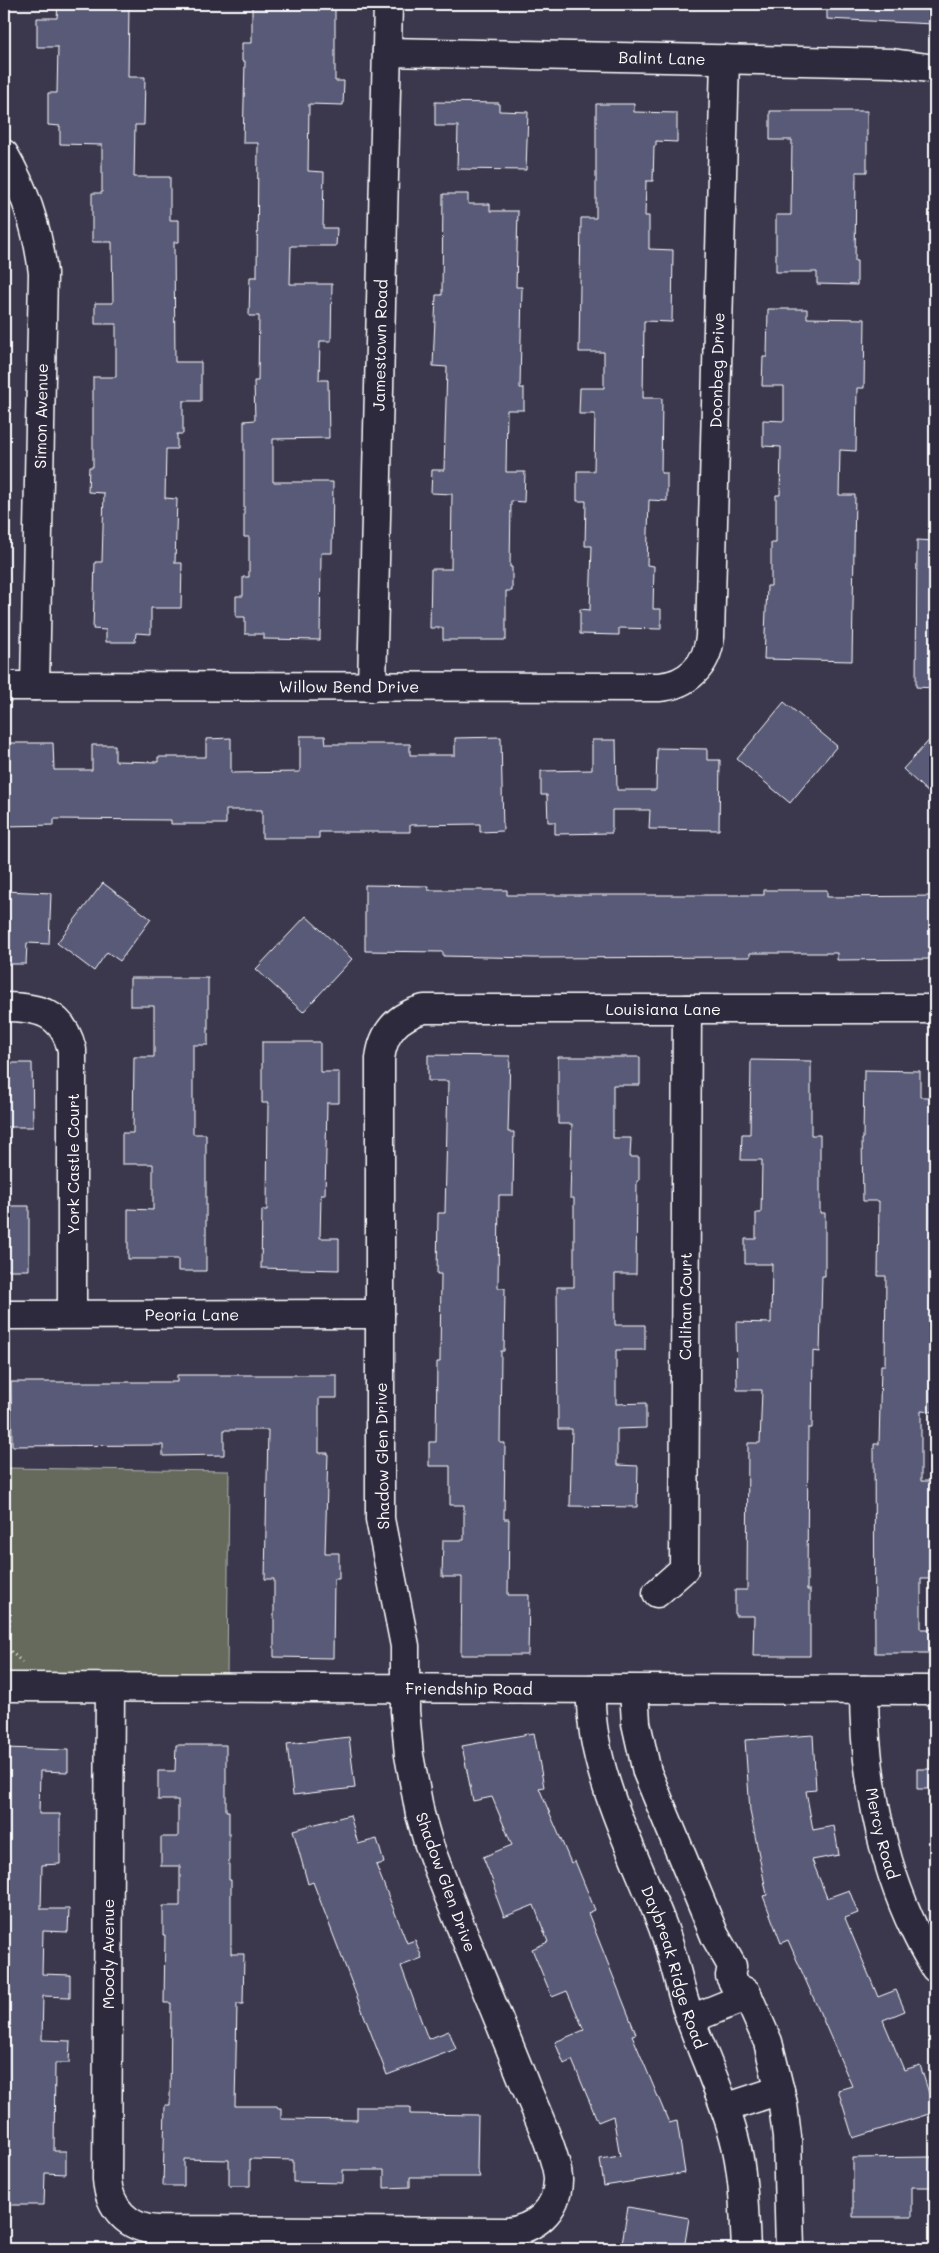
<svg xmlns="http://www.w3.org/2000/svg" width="939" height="2253" font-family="Mali,sans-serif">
<rect width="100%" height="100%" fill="#3b384e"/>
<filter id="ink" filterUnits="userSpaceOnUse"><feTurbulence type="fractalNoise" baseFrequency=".02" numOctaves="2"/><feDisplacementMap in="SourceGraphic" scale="10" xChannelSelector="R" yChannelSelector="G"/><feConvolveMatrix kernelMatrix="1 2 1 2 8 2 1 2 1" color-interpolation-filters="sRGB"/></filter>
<g filter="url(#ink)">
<!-- green -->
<path fill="#656a5c" stroke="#b2b4ae" d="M 4,1468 L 229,1471 L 227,1676 L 4,1676 Z"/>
<!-- building -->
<path fill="#585a77" stroke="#fff" d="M 58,4 L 129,4 L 128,77 L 145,77 L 144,125 L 135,125 L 134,177 L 170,177 L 170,220 L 179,220 L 179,242 L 174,242 L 175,362 L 201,362 L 201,401 L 183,401 L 183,434 L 177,434 L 177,449 L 166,449 L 165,498 L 177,499 L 175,563 L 182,563 L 181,608 L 151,608 L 151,634 L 136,633 L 135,642 L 106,642 L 106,630 L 93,629 L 95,562 L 102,562 L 104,493 L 88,492 L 89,467 L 93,467 L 93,377 L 116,377 L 116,324 L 95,324 L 95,303 L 113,303 L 112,242 L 92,242 L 92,193 L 102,193 L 102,145 L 60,144 L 60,126 L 48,125 L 48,93 L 57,93 L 58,47 L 37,47 L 37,18 L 57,18 Z
M 252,4 L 335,4 L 335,81 L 344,81 L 343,105 L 309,104 L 308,171 L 324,172 L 323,228 L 337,228 L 336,246 L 291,246 L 290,284 L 332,284 L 331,341 L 320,341 L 319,380 L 328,380 L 329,438 L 273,439 L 273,482 L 333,482 L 332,553 L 321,553 L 320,640 L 264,639 L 264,634 L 245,634 L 245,617 L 236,617 L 236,596 L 243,596 L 243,577 L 249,577 L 249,537 L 244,537 L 244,421 L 255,420 L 254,381 L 258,381 L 259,316 L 249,316 L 250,277 L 257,277 L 258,143 L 243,143 L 245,61 L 242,61 L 242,43 L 252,43 Z
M 827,4 L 934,4 L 934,24 L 827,19 Z
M 435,102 L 499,103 L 499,111 L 528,112 L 526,170 L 457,169 L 458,126 L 435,126 Z
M 596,104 L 634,104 L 634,112 L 677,113 L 677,142 L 656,141 L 656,146 L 654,146 L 653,181 L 646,181 L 645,216 L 649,216 L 649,249 L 673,250 L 672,322 L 644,321 L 643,398 L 662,398 L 661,473 L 667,473 L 667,501 L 649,500 L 647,565 L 654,566 L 653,609 L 661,609 L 661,629 L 619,628 L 619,635 L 580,634 L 580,609 L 590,610 L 592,546 L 585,546 L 586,501 L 577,501 L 577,471 L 594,471 L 595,414 L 579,414 L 580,388 L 604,388 L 604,352 L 579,352 L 581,218 L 596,218 Z
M 770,111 L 867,111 L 867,172 L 856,172 L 855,261 L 857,261 L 857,285 L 817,284 L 817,272 L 776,272 L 776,215 L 791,215 L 792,140 L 770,140 Z
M 443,194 L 468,194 L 468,204 L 490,204 L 490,211 L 518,211 L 516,287 L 522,287 L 520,388 L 524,388 L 524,410 L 507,410 L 506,472 L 525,472 L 524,502 L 511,501 L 510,567 L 512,567 L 512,591 L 506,591 L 506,640 L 443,640 L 443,628 L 430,628 L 431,569 L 451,569 L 452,494 L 431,493 L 432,470 L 444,470 L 447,367 L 433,366 L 436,295 L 442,295 Z
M 768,309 L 807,309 L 807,318 L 865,319 L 864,388 L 857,388 L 856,451 L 840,450 L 839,495 L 855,495 L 852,661 L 764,659 L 767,586 L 771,586 L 771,543 L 776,543 L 776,495 L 780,495 L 781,447 L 763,446 L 763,420 L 784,421 L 784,386 L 762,386 L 763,357 L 767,357 Z
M 917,540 L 935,541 L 935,688 L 916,687 Z
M 784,702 L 837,746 L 790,803 L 737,759 Z
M 935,734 L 935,799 L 903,769 Z
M 300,736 L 325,736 L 326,744 L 410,744 L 410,755 L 455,755 L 455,738 L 501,737 L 503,831 L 480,832 L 480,824 L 410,825 L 410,832 L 319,832 L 319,838 L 262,838 L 262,810 L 226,810 L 226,824 L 171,824 L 171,820 L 54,819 L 54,825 L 4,826 L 4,743 L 53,743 L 54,770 L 92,770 L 92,745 L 115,745 L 115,761 L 158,762 L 158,757 L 206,757 L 206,739 L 231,738 L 231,773 L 300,772 Z
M 592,740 L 616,740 L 617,790 L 656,790 L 657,748 L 707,749 L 707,760 L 720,760 L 719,830 L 649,829 L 650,810 L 612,810 L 612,833 L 555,834 L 555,822 L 548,822 L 547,795 L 541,795 L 541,771 L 592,770 Z
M 103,883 L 151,919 L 120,961 L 107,952 L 94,971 L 57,943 Z
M 365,885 L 428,886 L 428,890 L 507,890 L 507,895 L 764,895 L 764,890 L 827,890 L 827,897 L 935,896 L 935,959 L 837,960 L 837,953 L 750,953 L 750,957 L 534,958 L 443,956 L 443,952 L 365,951 Z
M 4,891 L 51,893 L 49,944 L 27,943 L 26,964 L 4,964 Z
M 306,916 L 352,959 L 303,1012 L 256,969 Z
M 130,978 L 208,978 L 208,1045 L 193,1045 L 193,1134 L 206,1134 L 206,1271 L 178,1271 L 178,1259 L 128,1259 L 128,1209 L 153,1210 L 153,1164 L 122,1164 L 122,1133 L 133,1133 L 134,1057 L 154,1057 L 154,1006 L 130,1006 Z
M 262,1042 L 320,1042 L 320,1072 L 339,1072 L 339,1103 L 327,1103 L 325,1195 L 321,1195 L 320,1238 L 339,1238 L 339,1270 L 261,1268 L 262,1210 L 267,1210 L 268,1103 L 262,1103 Z
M 428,1055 L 510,1056 L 508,1132 L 514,1132 L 513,1195 L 499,1195 L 498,1288 L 505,1288 L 504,1351 L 501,1351 L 500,1443 L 505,1443 L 504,1519 L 509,1519 L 508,1595 L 529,1595 L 528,1655 L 461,1655 L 462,1577 L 442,1577 L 443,1540 L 464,1540 L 464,1505 L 450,1505 L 450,1466 L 429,1466 L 429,1442 L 436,1442 L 437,1362 L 440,1362 L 441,1274 L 437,1274 L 438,1213 L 445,1213 L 448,1081 L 428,1081 Z
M 558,1057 L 640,1057 L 640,1085 L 613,1085 L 613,1138 L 631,1138 L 630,1157 L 639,1157 L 639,1181 L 637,1181 L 636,1274 L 615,1274 L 615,1325 L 645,1325 L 645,1350 L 616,1350 L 616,1404 L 646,1403 L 646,1428 L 617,1429 L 617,1465 L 638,1466 L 637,1507 L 570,1506 L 572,1429 L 558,1429 L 557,1287 L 574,1287 L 574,1198 L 570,1198 L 572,1124 L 558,1124 Z
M 751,1060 L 811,1061 L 811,1135 L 820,1135 L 820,1213 L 825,1213 L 825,1276 L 822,1276 L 820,1352 L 813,1351 L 812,1428 L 808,1428 L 807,1590 L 810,1590 L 810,1656 L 753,1656 L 754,1616 L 735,1616 L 735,1590 L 747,1590 L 748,1443 L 760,1443 L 762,1390 L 737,1390 L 736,1322 L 771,1323 L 772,1264 L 745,1264 L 745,1239 L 756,1239 L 756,1213 L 761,1213 L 762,1160 L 741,1160 L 742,1134 L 750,1134 Z
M 4,1063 L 32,1063 L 33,1127 L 4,1127 Z
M 864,1070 L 920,1071 L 920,1097 L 935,1097 L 935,1412 L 921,1411 L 921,1481 L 935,1481 L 935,1579 L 921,1579 L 921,1629 L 935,1629 L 935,1653 L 875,1653 L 874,1444 L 879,1444 L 881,1365 L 885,1365 L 886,1276 L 878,1276 L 879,1201 L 863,1201 L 862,1139 L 863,1139 Z
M 4,1206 L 29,1206 L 29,1270 L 4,1270 Z
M 177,1375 L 337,1375 L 337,1398 L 319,1398 L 319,1453 L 328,1453 L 325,1553 L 339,1553 L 339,1579 L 334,1579 L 333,1658 L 274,1657 L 274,1579 L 265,1579 L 268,1430 L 224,1430 L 224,1455 L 163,1456 L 163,1445 L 12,1446 L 11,1382 L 177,1382 Z
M 534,1733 L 544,1787 L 539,1788 L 571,1863 L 575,1861 L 595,1910 L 588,1913 L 636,2034 L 632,2035 L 669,2123 L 677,2121 L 685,2173 L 604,2186 L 600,2159 L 620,2156 L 613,2116 L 598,2122 L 572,2060 L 564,2064 L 555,2042 L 584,2030 L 567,1991 L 552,1997 L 532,1949 L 548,1942 L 534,1905 L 504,1917 L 495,1893 L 497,1892 L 483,1857 L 512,1845 L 492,1797 L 473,1801 L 462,1746 Z
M 813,1735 L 816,1790 L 806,1791 L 813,1830 L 834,1826 L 839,1855 L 812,1860 L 827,1898 L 849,1890 L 858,1913 L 845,1918 L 878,1997 L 896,1990 L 905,2011 L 883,2020 L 904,2070 L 920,2065 L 935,2112 L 853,2138 L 838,2090 L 852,2086 L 788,1940 L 781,1943 L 763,1896 L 767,1895 L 750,1811 L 745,1740 Z
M 349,1737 L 355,1788 L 293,1795 L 287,1744 Z
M 176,1745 L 226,1745 L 226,1811 L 229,1811 L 229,1880 L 231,1880 L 231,1954 L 244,1954 L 243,2004 L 237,2004 L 235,2106 L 277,2106 L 278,2108 L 281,2108 L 281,2119 L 357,2120 L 357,2107 L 410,2107 L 410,2114 L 478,2115 L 477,2169 L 480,2177 L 410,2177 L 410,2187 L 384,2188 L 384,2170 L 343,2170 L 343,2183 L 293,2182 L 293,2160 L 250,2159 L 250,2186 L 229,2186 L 229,2160 L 184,2159 L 184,2186 L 163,2186 L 165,2105 L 170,2105 L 171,2003 L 164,2003 L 165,1935 L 163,1935 L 163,1906 L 180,1906 L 180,1866 L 161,1866 L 161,1837 L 178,1837 L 178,1800 L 158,1800 L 158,1771 L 175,1771 Z
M 4,1748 L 68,1750 L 68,1772 L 40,1771 L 39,1814 L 60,1814 L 60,1864 L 42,1865 L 41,1909 L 69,1909 L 68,1932 L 43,1931 L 42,1974 L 70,1975 L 70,1997 L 43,1996 L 42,2040 L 70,2041 L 69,2063 L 55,2063 L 54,2151 L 66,2151 L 66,2174 L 45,2173 L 44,2205 L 4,2205 Z
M 917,1769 L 935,1769 L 935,1789 L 917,1789 Z
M 350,1815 L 358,1844 L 377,1839 L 384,1863 L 376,1865 L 407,1943 L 415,1940 L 422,1958 L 401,1966 L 428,2039 L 449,2031 L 456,2049 L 387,2075 L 313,1882 L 308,1884 L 293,1830 Z
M 932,2157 L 933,2187 L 912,2187 L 912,2217 L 853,2217 L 853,2158 Z
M 628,2207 L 689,2218 L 684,2249 L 621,2249 Z"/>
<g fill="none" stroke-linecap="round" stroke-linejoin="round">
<defs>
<g id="minor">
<path id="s1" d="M 387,52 L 892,63 L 935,69"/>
<path d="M 4,154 C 26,192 38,229 43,273 L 35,686"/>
<path id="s2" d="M 4,686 L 659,687 C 687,685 707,666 710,637 L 725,59"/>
<path id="s3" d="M 372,687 L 388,4"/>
<path d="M 4,1007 C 38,1007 63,1012 72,1050 L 72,1314"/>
<path id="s4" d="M 4,1315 L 380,1314"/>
<path id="s5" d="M 657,1593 L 684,1569 L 687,1009"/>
<path id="s6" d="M 4,1687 L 935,1690"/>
<path id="s7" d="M 110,1688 L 107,2179 C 109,2208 128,2229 158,2230 L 507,2232 C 535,2229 557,2211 558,2181 C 559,2161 534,2106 525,2085 C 493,2004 458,1924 428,1842 L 420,1814 L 409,1755 L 405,1711 L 405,1646 L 380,1519 L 380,1059 C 383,1032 398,1016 424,1009 L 935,1009"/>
<path id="s8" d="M 591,1689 C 588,1767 633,1851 661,1922 C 672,1949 677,1978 686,2006 C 700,2050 722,2092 734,2137 C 744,2173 744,2212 746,2249"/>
<path d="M 634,1690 L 636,1723 L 647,1772 L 715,1936 L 732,1966 L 730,1976 L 735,1986 L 746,1992 L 768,2042 L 783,2104 L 787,2137 L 790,2249"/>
<path id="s9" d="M 864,1690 C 864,1769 880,1859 915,1931 C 921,1944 928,1956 935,1968"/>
<path d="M 691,2019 L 748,1996"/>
<path d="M 725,2108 L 780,2090"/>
</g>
</defs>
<!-- minor casing -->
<use href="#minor" stroke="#fff" stroke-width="31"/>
<!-- path -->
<path stroke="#fff" stroke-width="3" stroke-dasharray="1 4" stroke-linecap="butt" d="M 4,1610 L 11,1611 L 6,1647 L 22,1662"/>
<!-- minor -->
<use href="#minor" stroke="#2f2a3d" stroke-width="28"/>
</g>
</g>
<g text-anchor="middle" stroke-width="4" stroke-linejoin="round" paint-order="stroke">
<!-- street labels -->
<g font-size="16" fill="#fff" stroke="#2f2a3d">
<text dy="6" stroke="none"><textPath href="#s1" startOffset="275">Balint Lane</textPath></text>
<text dy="6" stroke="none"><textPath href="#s3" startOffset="342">Jamestown Road</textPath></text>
<text dy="6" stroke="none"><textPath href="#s2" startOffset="1000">Doonbeg Drive</textPath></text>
<text transform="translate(41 416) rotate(-89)" y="6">Simon Avenue</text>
<text dy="6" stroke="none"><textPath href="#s2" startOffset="345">Willow Bend Drive</textPath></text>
<text dy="6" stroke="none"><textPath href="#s7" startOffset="2461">Louisiana Lane</textPath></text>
<text transform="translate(73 1164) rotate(-90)" y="6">York Castle Court</text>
<text dy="6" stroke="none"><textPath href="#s5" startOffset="299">Calihan Court</textPath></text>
<text dy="6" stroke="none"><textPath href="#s4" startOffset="188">Peoria Lane</textPath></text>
<text transform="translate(382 1456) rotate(-91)" y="6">Shadow Glen Drive</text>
<text dy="6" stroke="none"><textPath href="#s6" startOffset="465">Friendship Road</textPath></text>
<text dy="6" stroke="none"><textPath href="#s9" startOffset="145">Mercy Road</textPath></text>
<text transform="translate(446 1882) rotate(70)" y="6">Shadow Glen Drive</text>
<text transform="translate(108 1954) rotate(-90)" y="6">Moody Avenue</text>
<text dy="6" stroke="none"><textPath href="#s8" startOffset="292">Daybreak Ridge Road</textPath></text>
</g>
</g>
<!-- margin -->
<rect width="939" height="2253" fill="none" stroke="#2f2a3d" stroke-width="20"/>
<rect x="10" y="10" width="919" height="2233" fill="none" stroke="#fff" stroke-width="2" filter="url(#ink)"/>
</svg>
